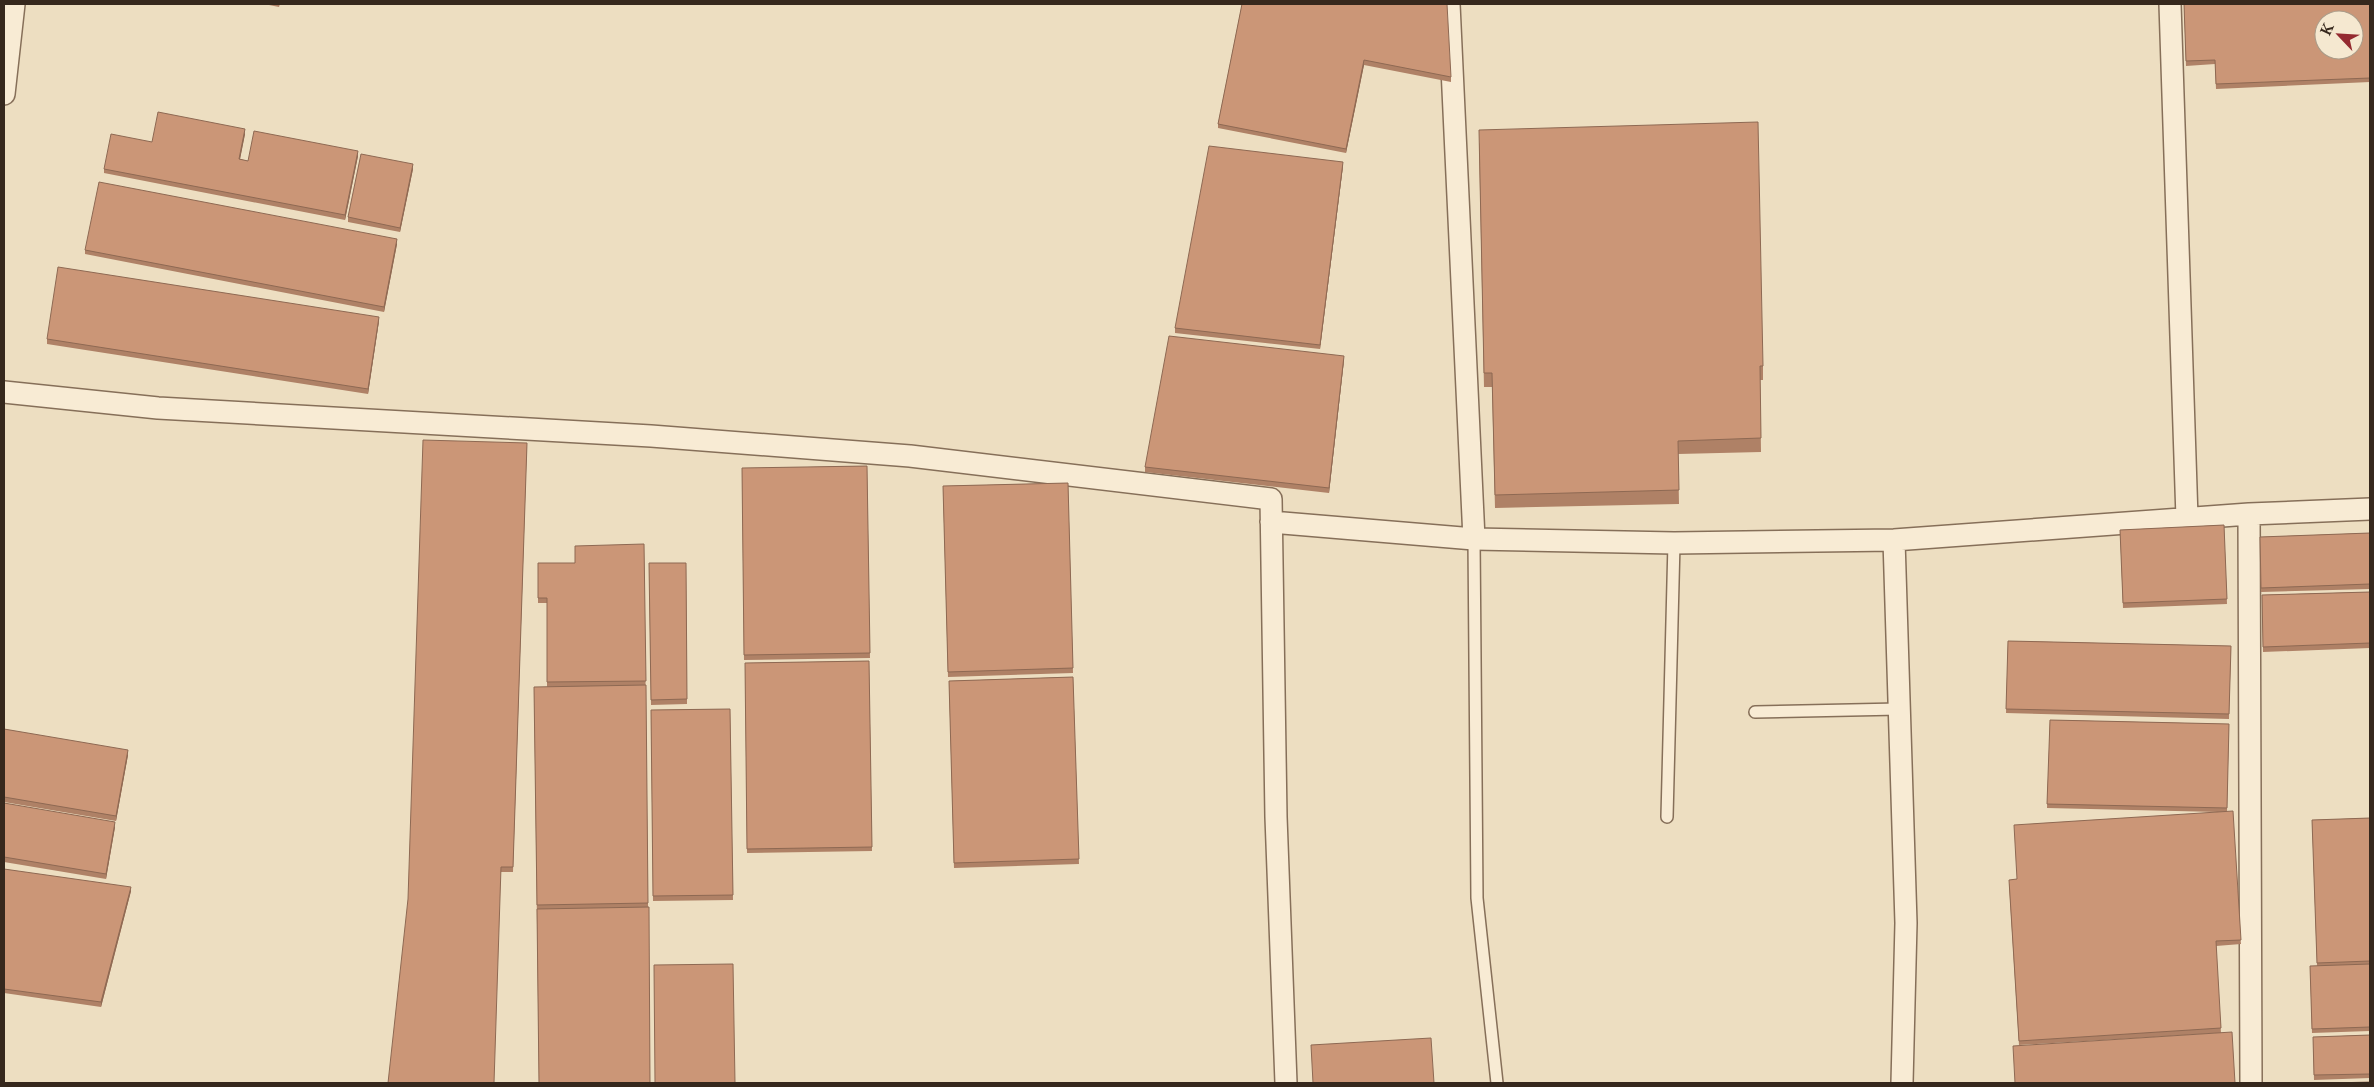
<svg xmlns="http://www.w3.org/2000/svg" width="2374" height="1087" font-family="'Libre Baskerville',serif">
<rect width="100%" height="100%" fill="#eddec1"/>
<g fill="none" stroke-linecap="round" stroke-linejoin="round">
<defs>
<path id="service" d="M 1474,539 L 1477,898 L 1497,1083
M 1755,712 L 1899,709
M 1667,817 L 1674,543"/>
<path id="minor" d="M 1449,4 L 1474,539
M 2170,4 L 2187,518
M 4,94 L 14,4
M 4,392 L 158,408 L 651,436 L 910,456 L 1271,499 L 1276,817 L 1286,1083
M 2249,514 L 2251,1083
M 1271,522 L 1474,539 L 1674,543 L 1894,540 L 2249,514 L 2370,509
M 1894,540 L 1906,923 L 1902,1083"/>
</defs>
<!-- service casing -->
<use href="#service" stroke="#866f59" stroke-width="14"/>
<!-- minor casing -->
<use href="#minor" stroke="#866f59" stroke-width="24"/>
<!-- service -->
<use href="#service" stroke="#f8ebd4" stroke-width="11"/>
<!-- minor -->
<use href="#minor" stroke="#f8ebd4" stroke-width="21"/>
</g>
<!-- wall -->
<path fill="#af8166" d="M 264,4 L 280,4 L 279,7 Z
M 1242,4 L 1451,77 L 1451,82 L 1364,65 L 1346,153 L 1218,128 L 1218,124 Z
M 2184,4 L 2370,4 L 2370,82 L 2216,89 L 2215,64 L 2186,66 Z
M 245,134 L 240,159 L 248,161 L 358,156 L 345,220 L 104,173 L 104,169 L 152,142 Z
M 1479,143 L 1763,366 L 1763,380 L 1760,380 L 1761,452 L 1678,454 L 1679,504 L 1495,508 L 1492,387 L 1484,387 Z
M 1343,166 L 1320,349 L 1175,333 L 1175,328 Z
M 413,169 L 400,232 L 348,222 L 348,217 Z
M 397,244 L 384,312 L 85,254 L 85,250 Z
M 379,321 L 368,394 L 47,344 L 47,339 Z
M 1344,360 L 1329,493 L 1145,472 L 1145,467 Z
M 527,443 L 513,872 L 501,872 L 388,1083 Z
M 867,466 L 870,658 L 744,660 L 742,468 Z
M 1068,483 L 1073,673 L 948,677 L 943,486 Z
M 2224,525 L 2227,604 L 2123,608 L 2120,530 Z
M 2370,533 L 2370,589 L 2261,592 L 2260,537 Z
M 644,544 L 650,1083 L 539,1083 L 534,687 L 547,687 L 547,603 L 538,603 L 538,563 L 575,563 Z
M 649,563 L 686,563 L 687,704 L 651,705 Z
M 2370,592 L 2370,648 L 2263,652 L 2262,595 Z
M 2008,641 L 2231,646 L 2229,719 L 2006,713 Z
M 869,661 L 872,851 L 747,853 L 745,663 Z
M 1073,677 L 1079,864 L 954,868 L 949,681 Z
M 730,709 L 733,900 L 653,901 L 651,710 Z
M 2050,720 L 2229,724 L 2227,812 L 2241,944 L 2216,946 L 2221,1033 L 2019,1045 L 2009,884 L 2017,879 L 2218,812 L 2047,808 Z
M 4,729 L 128,755 L 116,821 L 4,802 Z
M 4,803 L 115,827 L 106,879 L 4,862 Z
M 2370,818 L 2370,1031 L 2312,1033 L 2310,966 L 2317,966 L 2312,820 Z
M 4,869 L 131,891 L 101,1007 L 4,993 Z
M 2370,1035 L 2370,1078 L 2314,1080 L 2313,1037 Z"/>
<!-- shaded-wall -->
<path fill="#8e6953" d="M 1364,60 L 1364,65 L 1346,153 L 1346,149 Z
M 245,129 L 245,134 L 239,164 L 239,159 Z
M 358,151 L 358,156 L 345,220 L 345,215 Z
M 1343,162 L 1343,166 L 1320,349 L 1320,345 Z
M 413,164 L 413,169 L 400,232 L 400,228 Z
M 397,239 L 397,244 L 384,312 L 384,307 Z
M 379,317 L 379,321 L 368,394 L 368,389 Z
M 1344,356 L 1344,360 L 1329,493 L 1329,488 Z
M 128,750 L 128,755 L 116,821 L 116,816 Z
M 115,822 L 115,827 L 106,879 L 106,874 Z
M 131,887 L 131,891 L 101,1007 L 101,1002 Z"/>
<!-- building -->
<path fill="#cb9677" stroke="#8e6953" fill-rule="evenodd" d="M 1242,4 L 1447,4 L 1451,77 L 1364,60 L 1346,149 L 1218,124 Z
M 2184,4 L 2370,4 L 2370,78 L 2216,84 L 2215,60 L 2186,61 ZM 2324,20 L 2354,20 L 2354,50 L 2324,50 Z
M 158,112 L 245,129 L 239,159 L 248,161 L 254,131 L 358,151 L 345,215 L 104,169 L 111,134 L 152,142 Z
M 1758,122 L 1763,366 L 1760,366 L 1761,438 L 1678,441 L 1679,490 L 1495,495 L 1492,373 L 1484,373 L 1479,130 Z
M 1209,146 L 1343,162 L 1320,345 L 1175,328 Z
M 361,154 L 413,164 L 400,228 L 348,217 Z
M 99,182 L 397,239 L 384,307 L 85,250 Z
M 58,267 L 379,317 L 368,389 L 47,339 Z
M 1169,336 L 1344,356 L 1329,488 L 1145,467 Z
M 423,440 L 527,443 L 513,867 L 501,867 L 494,1083 L 388,1083 L 408,899 Z
M 867,466 L 870,653 L 744,655 L 742,468 Z
M 1068,483 L 1073,668 L 948,672 L 943,486 Z
M 2224,525 L 2227,599 L 2123,603 L 2120,530 Z
M 2370,533 L 2370,584 L 2261,588 L 2260,537 Z
M 644,544 L 646,681 L 547,682 L 547,598 L 538,598 L 538,563 L 575,563 L 575,546 Z
M 649,563 L 686,563 L 687,699 L 651,700 Z
M 2370,592 L 2370,643 L 2263,647 L 2262,595 Z
M 2008,641 L 2231,646 L 2229,714 L 2006,709 Z
M 869,661 L 872,847 L 747,849 L 745,663 Z
M 1073,677 L 1079,859 L 954,863 L 949,681 Z
M 646,685 L 648,903 L 537,905 L 534,687 Z
M 730,709 L 733,895 L 653,896 L 651,710 Z
M 2050,720 L 2229,724 L 2227,808 L 2047,804 Z
M 4,729 L 128,750 L 116,816 L 4,797 Z
M 4,803 L 115,822 L 106,874 L 4,857 Z
M 2233,811 L 2241,940 L 2216,941 L 2221,1028 L 2019,1041 L 2009,880 L 2017,879 L 2014,825 Z
M 2370,818 L 2370,961 L 2317,963 L 2312,820 Z
M 4,869 L 131,887 L 101,1002 L 4,989 Z
M 649,907 L 650,1083 L 539,1083 L 537,909 Z
M 733,964 L 735,1083 L 655,1083 L 654,965 Z
M 2370,964 L 2370,1027 L 2312,1029 L 2310,966 Z
M 2232,1032 L 2235,1083 L 2015,1083 L 2013,1046 Z
M 2370,1035 L 2370,1074 L 2314,1075 L 2313,1037 Z
M 1431,1038 L 1434,1083 L 1313,1083 L 1311,1045 Z
M 2370,1082 L 2370,1083 L 2333,1083 Z"/>
<!-- border -->
<rect width="2374" height="1087" fill="none" stroke="#36281d" stroke-width="10"/>
<!-- north arrow -->
<g transform="translate(2339 35) rotate(295)"><circle r="24" fill="#f5e8d0" stroke="#a99b88"/>
<path d="M0-4L9 19L0 12L-9 19Z" fill="#942a30"/>
<text y="-8" font-size="14" font-weight="bold" text-anchor="middle" fill="#36281d">K</text>
</g>
</svg>
